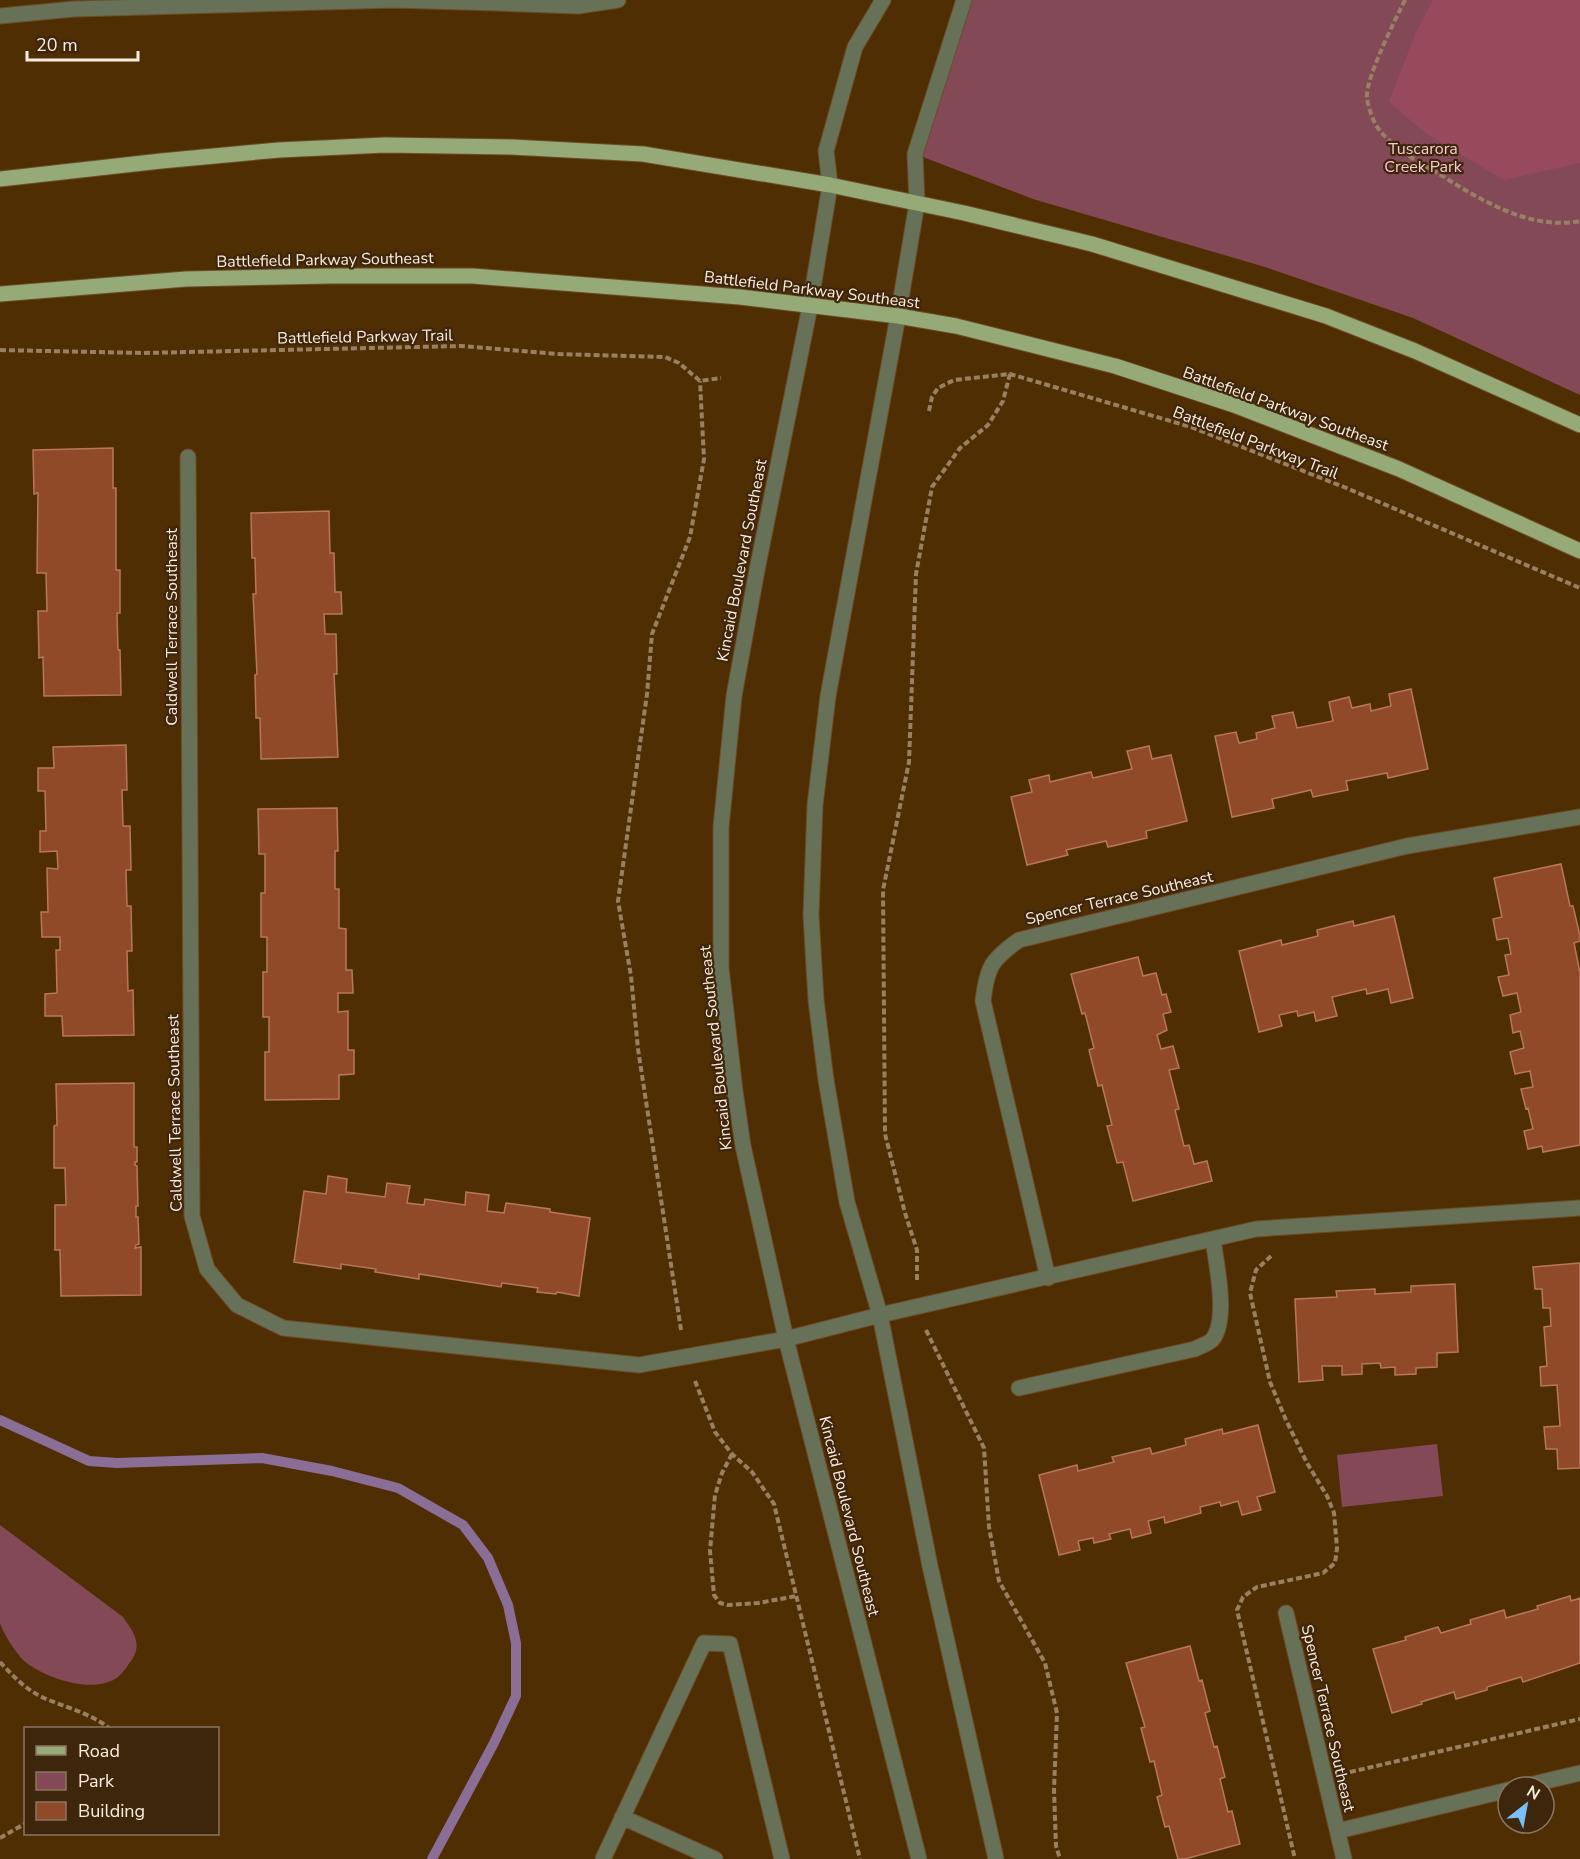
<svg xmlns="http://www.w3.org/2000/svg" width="1580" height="1859" font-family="'Nunito Sans',sans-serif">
<rect width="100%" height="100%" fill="#4f2e04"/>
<!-- green -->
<path fill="#844957" d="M 964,0 L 1580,0 L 1580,395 L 1413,318 L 1265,267 L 1033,199 L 915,154 Z
M 1437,1444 L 1443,1496 L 1342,1507 L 1337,1455 Z
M 0,1525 L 123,1617 C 135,1634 144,1646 128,1665 C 125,1670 120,1676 115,1679 C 91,1693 49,1679 28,1664 C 18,1657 4,1635 0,1623 Z"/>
<!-- forest -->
<path fill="#984a5d" d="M 1433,0 L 1580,0 L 1580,163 L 1504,180 L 1427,134 L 1389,102 L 1416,32 Z"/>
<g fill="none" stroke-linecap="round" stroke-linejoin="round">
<!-- stream -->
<path stroke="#8a6e96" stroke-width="10" d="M 0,1420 L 89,1461 L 117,1463 L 262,1458 L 332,1471 L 398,1488 L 463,1525 L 488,1558 L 508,1605 L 516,1643 L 516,1696 L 494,1743 L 432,1859"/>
</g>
<!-- building -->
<path fill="#914a27" stroke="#b6785b" stroke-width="1.5" d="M 113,448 L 113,488 L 116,488 L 116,570 L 120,570 L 120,613 L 117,613 L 118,650 L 120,650 L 121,695 L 44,696 L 43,657 L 39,658 L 38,611 L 47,611 L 46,573 L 37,573 L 38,493 L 34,494 L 33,450 Z
M 329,511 L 330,553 L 334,553 L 335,592 L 341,592 L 342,614 L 324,614 L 325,634 L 336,634 L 337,674 L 334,674 L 338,757 L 261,759 L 260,718 L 256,718 L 255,675 L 257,674 L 253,594 L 256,594 L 255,558 L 252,558 L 251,513 Z
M 1411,689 L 1428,769 L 1388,778 L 1387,773 L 1346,781 L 1348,790 L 1313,797 L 1311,790 L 1272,799 L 1274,808 L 1232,817 L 1215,736 L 1236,732 L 1239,743 L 1257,739 L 1256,733 L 1275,728 L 1272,716 L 1293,712 L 1297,728 L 1333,721 L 1329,702 L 1349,697 L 1352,708 L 1370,704 L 1371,711 L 1391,706 L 1389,694 Z
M 126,745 L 127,790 L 122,790 L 123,826 L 130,826 L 131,870 L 126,870 L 127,906 L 131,906 L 132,951 L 127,951 L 128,991 L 133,990 L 134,1035 L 63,1036 L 62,1016 L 45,1016 L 45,994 L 57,993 L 56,950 L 60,950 L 60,937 L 42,937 L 41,912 L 48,912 L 47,868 L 58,869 L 57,851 L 40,852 L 40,831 L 46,831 L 45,791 L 38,791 L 38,768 L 54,768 L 53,747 Z
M 1149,746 L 1152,759 L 1171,755 L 1187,821 L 1146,831 L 1147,838 L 1108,847 L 1106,841 L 1066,850 L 1068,855 L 1027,865 L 1011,797 L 1032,792 L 1029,780 L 1049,775 L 1050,782 L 1091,772 L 1093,778 L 1132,769 L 1127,751 Z
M 337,808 L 338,851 L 335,851 L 335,889 L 339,889 L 339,928 L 346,929 L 346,970 L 352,970 L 353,993 L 338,993 L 338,1012 L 348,1011 L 348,1050 L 354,1050 L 354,1074 L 339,1075 L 339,1099 L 265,1100 L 265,1052 L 269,1052 L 269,1017 L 263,1017 L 263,972 L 267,972 L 267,937 L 261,937 L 261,893 L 265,893 L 265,854 L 259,854 L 258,809 Z
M 1561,864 L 1570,906 L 1573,906 L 1580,936 L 1580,941 L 1574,943 L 1580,973 L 1580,1145 L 1543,1152 L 1542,1146 L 1528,1149 L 1524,1131 L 1533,1129 L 1528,1108 L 1526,1109 L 1521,1089 L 1533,1087 L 1530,1071 L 1515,1074 L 1510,1052 L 1524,1048 L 1520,1031 L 1513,1033 L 1510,1015 L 1521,1012 L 1517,993 L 1503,996 L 1498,977 L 1509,975 L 1505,955 L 1511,954 L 1508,938 L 1497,940 L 1493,919 L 1502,917 L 1494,878 Z
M 1394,916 L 1413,998 L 1391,1003 L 1388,989 L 1367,994 L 1366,989 L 1332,997 L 1337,1016 L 1316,1021 L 1314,1012 L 1298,1016 L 1297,1011 L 1279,1015 L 1282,1026 L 1259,1032 L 1239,951 L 1281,940 L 1282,945 L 1318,936 L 1317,930 L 1353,921 L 1354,926 Z
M 1138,957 L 1143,976 L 1156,973 L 1162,995 L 1166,994 L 1171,1012 L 1163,1014 L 1167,1030 L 1157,1035 L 1161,1049 L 1173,1046 L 1179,1068 L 1169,1070 L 1179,1109 L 1175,1110 L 1184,1146 L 1189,1145 L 1194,1164 L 1207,1161 L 1212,1181 L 1133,1201 L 1123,1162 L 1117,1163 L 1107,1126 L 1112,1125 L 1102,1085 L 1098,1086 L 1089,1050 L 1094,1048 L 1085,1013 L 1082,1014 L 1071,974 Z
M 134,1083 L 134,1147 L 137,1147 L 137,1162 L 135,1162 L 135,1165 L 137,1166 L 138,1206 L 136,1206 L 136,1217 L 138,1217 L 139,1244 L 136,1245 L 135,1248 L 141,1247 L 141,1295 L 61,1296 L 60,1250 L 55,1250 L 55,1205 L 66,1205 L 65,1168 L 54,1168 L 54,1126 L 57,1125 L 56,1084 Z
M 328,1176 L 347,1179 L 346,1192 L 385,1197 L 387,1183 L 410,1186 L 407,1203 L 424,1205 L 425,1199 L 465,1205 L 466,1192 L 489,1195 L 487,1211 L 504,1213 L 506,1203 L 550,1209 L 550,1212 L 590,1218 L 579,1296 L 557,1292 L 556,1294 L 537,1292 L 538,1288 L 502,1283 L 501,1287 L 419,1274 L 419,1279 L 375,1272 L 376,1269 L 341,1264 L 341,1269 L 294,1262 L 304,1191 L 326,1194 Z
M 1580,1263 L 1580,1468 L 1558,1469 L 1557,1449 L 1546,1449 L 1544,1427 L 1560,1426 L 1557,1385 L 1541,1386 L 1540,1367 L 1547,1366 L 1544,1327 L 1551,1326 L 1550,1308 L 1543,1308 L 1542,1289 L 1535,1289 L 1533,1267 Z
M 1455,1284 L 1458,1352 L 1437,1353 L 1437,1367 L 1416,1368 L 1416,1374 L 1395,1375 L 1395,1367 L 1381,1368 L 1380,1363 L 1362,1364 L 1362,1374 L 1342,1375 L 1342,1366 L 1322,1366 L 1323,1380 L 1299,1382 L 1295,1299 L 1337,1297 L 1336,1291 L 1375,1289 L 1375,1294 L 1411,1292 L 1411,1286 Z
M 1258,1425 L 1275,1492 L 1257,1497 L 1261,1510 L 1242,1515 L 1238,1501 L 1221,1506 L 1220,1502 L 1200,1507 L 1201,1513 L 1165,1523 L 1164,1517 L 1148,1521 L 1151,1533 L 1132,1538 L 1130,1529 L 1109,1534 L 1111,1539 L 1094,1543 L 1093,1538 L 1078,1541 L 1080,1550 L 1059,1555 L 1039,1475 L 1077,1465 L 1078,1471 L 1114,1462 L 1112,1457 L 1150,1448 L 1152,1454 L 1186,1445 L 1185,1439 L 1222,1429 L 1223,1434 Z
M 1570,1596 L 1571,1601 L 1580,1598 L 1580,1663 L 1523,1682 L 1521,1677 L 1487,1687 L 1487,1690 L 1456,1699 L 1454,1692 L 1421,1702 L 1422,1704 L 1392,1713 L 1373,1649 L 1406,1640 L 1405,1637 L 1438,1627 L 1441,1633 L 1471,1624 L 1470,1620 L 1504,1610 L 1506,1618 L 1538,1609 L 1537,1606 Z
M 1190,1646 L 1199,1681 L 1202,1680 L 1210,1711 L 1205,1713 L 1214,1747 L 1217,1746 L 1225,1777 L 1220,1779 L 1228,1812 L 1232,1811 L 1240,1844 L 1185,1859 L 1178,1859 L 1169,1826 L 1165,1827 L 1157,1797 L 1162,1795 L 1154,1761 L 1150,1762 L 1141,1728 L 1145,1727 L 1126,1663 Z"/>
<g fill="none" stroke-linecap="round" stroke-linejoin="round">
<defs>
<path id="minor" d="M 497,0 L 497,3 L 578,6 L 618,0
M 883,0 L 855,47 L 826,151 L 830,185 L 810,306 L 757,570 L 734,696 L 721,827 L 721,968 L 735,1091 L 743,1146 L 786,1339 L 919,1859
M 964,0 L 915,154 L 917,203 L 898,316 L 828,696 L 815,805 L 811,915 L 816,1000 L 826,1080 L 847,1202 L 880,1315 L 930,1566 L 996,1859
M 0,16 L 74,9 L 394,0 L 497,3
M 188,457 L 192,1216 L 207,1269 L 237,1305 L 283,1328 L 639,1365 L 786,1339 L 880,1315 L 1256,1229 L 1580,1208
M 1048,1278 L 983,1001 C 987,967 991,960 1019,940 L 1407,846 L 1580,817
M 1019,1388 L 1195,1349 C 1200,1346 1208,1344 1212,1340 C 1229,1320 1216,1263 1213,1239
M 1286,1613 L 1344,1859
M 1521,1787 L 1580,1773
M 622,1817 L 715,1859
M 1338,1831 L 1508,1790
M 603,1859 L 704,1643 L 730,1644 L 782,1859"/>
<path id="major" d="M 0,179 L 161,161 L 279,150 L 385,145 L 511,147 L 643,154 L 830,185 L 964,213 L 1092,244 L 1326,316 L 1415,351 L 1580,425
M 0,294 L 186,279 L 329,276 L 473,276 L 740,297 L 898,316 L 956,326 L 1115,366 L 1234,405 L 1399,469 L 1580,551"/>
</defs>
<!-- minor casing -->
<use href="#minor" stroke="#6b4d27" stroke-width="17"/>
<!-- major casing -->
<use href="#major" stroke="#6b4d27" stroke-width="17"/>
<!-- path -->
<path stroke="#9a8062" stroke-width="4" stroke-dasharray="6 3" stroke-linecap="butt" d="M 1405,0 C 1395,20 1365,79 1367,98 C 1368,106 1373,122 1378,128 C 1393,148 1415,160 1436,172 C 1477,198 1529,231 1580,221
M 0,350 L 143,353 L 462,346 L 559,354 L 665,357 L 679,363 L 700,381 L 721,378
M 929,411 L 932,397 L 938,388 L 954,380 L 1010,374 L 1191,427 L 1344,487 L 1580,588
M 1271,1256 L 1256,1270 L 1250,1293 L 1270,1382 L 1286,1420 L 1307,1463 L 1327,1496 L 1334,1513 L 1337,1548 L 1335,1563 L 1323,1573 L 1257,1587 L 1243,1597 L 1237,1610 L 1295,1859
M 917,1280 L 917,1250 L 905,1213 L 885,1134 L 883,890 L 909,762 L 916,574 L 932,487 L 960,448 L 988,425 L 1003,401 L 1010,374
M 681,1330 L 638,1049 L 631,976 L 618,901 L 647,694 L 652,634 L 690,537 L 704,459 L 700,381
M 926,1330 L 984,1448 L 989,1527 L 999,1581 L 1045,1663 L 1057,1713 L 1054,1790 L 1056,1846 L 1060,1859
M 695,1381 L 715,1432 L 732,1454 L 752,1472 L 774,1504 L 860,1859
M 732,1454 L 722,1473 L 715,1495 L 710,1551 L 714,1595 L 720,1603 L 728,1605 L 758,1603 L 797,1596
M 0,1662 C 13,1676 26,1690 44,1698 C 67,1708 90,1713 109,1728
M 1350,1772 L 1580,1719
M 0,1838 L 26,1823"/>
<!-- minor -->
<use href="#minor" stroke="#677158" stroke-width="15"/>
<!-- major -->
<use href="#major" stroke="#96aa77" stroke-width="15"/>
</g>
<g text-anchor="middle" stroke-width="4.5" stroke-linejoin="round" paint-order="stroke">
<!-- park labels -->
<g font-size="16" fill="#f9cad3" stroke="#3e260c">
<text x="1423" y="154">Tuscarora<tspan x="1423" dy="18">Creek Park</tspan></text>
</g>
<!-- street labels -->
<g font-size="16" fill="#fdedde" stroke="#3e260c">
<text transform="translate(325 259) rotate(-1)" y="6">Battlefield Parkway Southeast</text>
<text transform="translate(812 289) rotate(7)" y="6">Battlefield Parkway Southeast</text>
<text transform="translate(365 336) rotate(-1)" y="6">Battlefield Parkway Trail</text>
<text transform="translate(1286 408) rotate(20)" y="6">Battlefield Parkway Southeast</text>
<text transform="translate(1256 442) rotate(21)" y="6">Battlefield Parkway Trail</text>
<text transform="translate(741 560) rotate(-79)" y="6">Kincaid Boulevard Southeast</text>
<text transform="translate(171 627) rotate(-90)" y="6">Caldwell Terrace Southeast</text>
<text transform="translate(1119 897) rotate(-13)" y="6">Spencer Terrace Southeast</text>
<text transform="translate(715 1048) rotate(-96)" y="6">Kincaid Boulevard Southeast</text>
<text transform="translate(174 1113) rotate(-91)" y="6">Caldwell Terrace Southeast</text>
<text transform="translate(850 1516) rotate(76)" y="6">Kincaid Boulevard Southeast</text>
<text transform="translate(1329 1718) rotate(77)" y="6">Spencer Terrace Southeast</text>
</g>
</g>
<!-- legend -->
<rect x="24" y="1727" width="195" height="108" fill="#3e260c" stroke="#8a7660" stroke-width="1.5"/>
<rect x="36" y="1746" width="30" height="9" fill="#96aa77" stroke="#8a7660" stroke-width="1.5"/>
<text x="78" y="1757" font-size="18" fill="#fdedde">Road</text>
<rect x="36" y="1772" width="30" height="18" fill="#844957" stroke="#8a7660" stroke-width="1.5"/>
<text x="78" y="1787" font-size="18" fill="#fdedde">Park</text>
<rect x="36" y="1802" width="30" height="18" fill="#914a27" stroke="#8a7660" stroke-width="1.5"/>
<text x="78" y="1817" font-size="18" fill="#fdedde">Building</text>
<!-- north arrow -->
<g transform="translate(1526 1805) rotate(31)"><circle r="28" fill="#3e260c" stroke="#8a7660" stroke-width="1.5"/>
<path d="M0-4.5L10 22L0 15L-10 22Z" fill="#7bbef8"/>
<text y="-9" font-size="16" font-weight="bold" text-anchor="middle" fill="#fdedde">N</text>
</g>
<!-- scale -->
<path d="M27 51v9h111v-9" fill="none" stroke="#fdedde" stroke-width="3"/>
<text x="36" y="51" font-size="18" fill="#fdedde" stroke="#3e260c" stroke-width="4.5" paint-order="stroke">20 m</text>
</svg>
